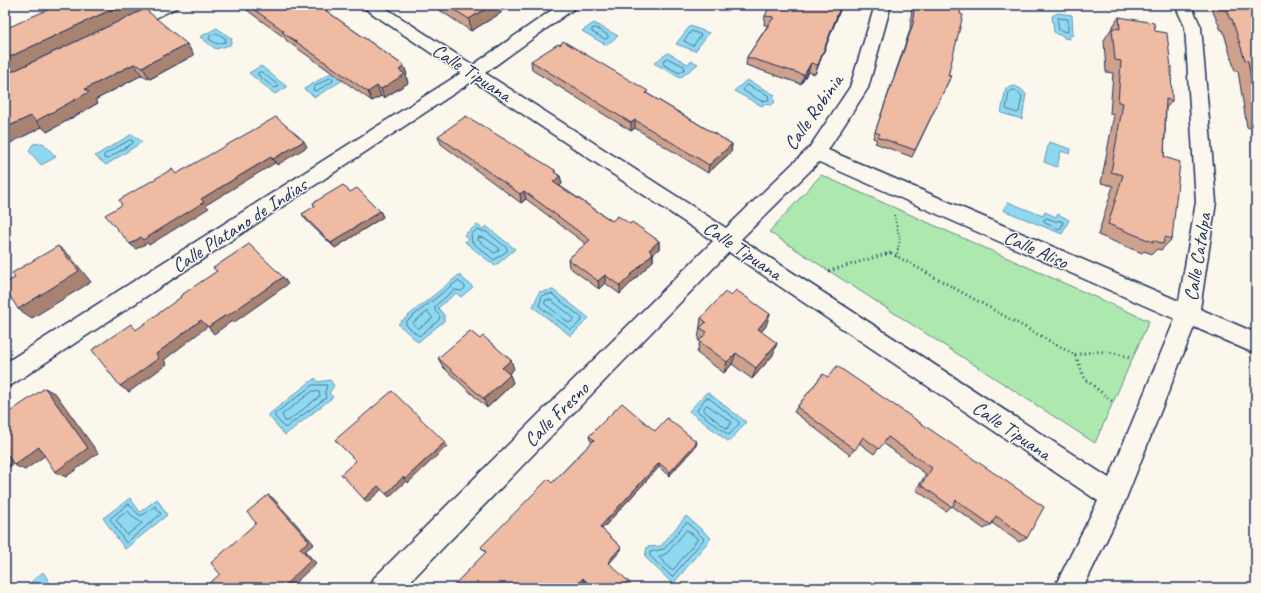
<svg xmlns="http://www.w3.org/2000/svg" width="1261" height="593" font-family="Caveat,sans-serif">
<rect width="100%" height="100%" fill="#fbf7ec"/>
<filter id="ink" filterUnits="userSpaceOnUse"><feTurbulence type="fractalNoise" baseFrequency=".025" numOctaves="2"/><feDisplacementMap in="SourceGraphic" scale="8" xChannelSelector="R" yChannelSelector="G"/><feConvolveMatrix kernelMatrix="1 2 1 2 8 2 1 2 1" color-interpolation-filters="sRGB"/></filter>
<g filter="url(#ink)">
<!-- green -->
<path fill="#ade9af" stroke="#648c86" d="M 821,175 L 1149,321 L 1095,443 L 769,232 Z"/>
<!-- water -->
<path fill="#8fd9f0" stroke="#6195b6" d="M 1058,13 L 1072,15 L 1073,35 L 1069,36 L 1070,39 L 1064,38 L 1062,35 L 1058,35 L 1054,32 L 1052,16 Z
M 594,23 L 618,36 L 606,45 L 582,31 Z
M 690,26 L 709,33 L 695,51 L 676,44 Z
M 217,28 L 232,39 L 230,45 L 216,49 L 200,37 Z
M 668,53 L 688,64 L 692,61 L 698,64 L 680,78 L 654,63 Z
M 261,66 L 287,87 L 275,94 L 249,73 Z
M 340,72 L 343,80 L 315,97 L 304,89 L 331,73 L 333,74 Z
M 747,80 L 775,95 L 772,97 L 775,102 L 771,105 L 764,104 L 762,106 L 734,91 Z
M 1015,86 L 1021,89 L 1026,94 L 1022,119 L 1001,113 L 1006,88 Z
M 132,134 L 142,142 L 106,165 L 95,156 Z
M 1049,142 L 1071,149 L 1070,154 L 1061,151 L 1057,167 L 1044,162 Z
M 43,143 L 56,157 L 41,165 L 29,151 L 33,144 Z
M 1008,202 L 1043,216 L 1045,212 L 1056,217 L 1058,214 L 1069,220 L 1062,234 L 1003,210 Z
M 477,225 L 483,229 L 486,226 L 515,249 L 495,266 L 465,242 L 469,239 L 464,235 Z
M 459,275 L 473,287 L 461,297 L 456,293 L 438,308 L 444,315 L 444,321 L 418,342 L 398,324 Z
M 553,290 L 589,318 L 571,336 L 533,307 L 539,292 Z
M 315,378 L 318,382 L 330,380 L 334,386 L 329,393 L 333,397 L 285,435 L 268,415 Z
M 707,392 L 746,422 L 729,442 L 689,411 Z
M 130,498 L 140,512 L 157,499 L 167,515 L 125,549 L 103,518 Z
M 686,516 L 711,538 L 673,584 L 645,557 L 647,547 L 661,546 Z
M 43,572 L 53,588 L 24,588 Z"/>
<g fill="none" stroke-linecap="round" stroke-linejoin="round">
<!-- shore -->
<path stroke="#497398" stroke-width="1" d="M 1058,18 L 1068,19 L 1068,32 L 1059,30 Z
M 596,28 L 608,35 L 608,38 L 605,39 L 592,32 L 592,29 Z
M 692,31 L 701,35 L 693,46 L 684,41 Z
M 217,33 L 226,39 L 225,42 L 217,44 L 209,39 L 210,36 Z
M 667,58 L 684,66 L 685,69 L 679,73 L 664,65 L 663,62 Z
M 259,72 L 262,72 L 278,85 L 278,87 L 274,88 L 258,75 Z
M 330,78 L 333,78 L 333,81 L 316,91 L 313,90 L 314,87 Z
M 747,85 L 768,95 L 769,100 L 761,101 L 744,91 L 743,89 Z
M 1015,90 L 1022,96 L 1019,112 L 1017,113 L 1006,109 L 1009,92 Z
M 130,140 L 133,141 L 133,143 L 107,159 L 104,158 L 104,155 Z
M 1047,218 L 1055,221 L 1062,221 L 1063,223 L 1061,228 L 1058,229 L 1045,223 L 1044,220 Z
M 477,230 L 487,232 L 507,248 L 507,251 L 494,260 L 472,242 L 471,235 Z
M 479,237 L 485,238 L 499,248 L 499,251 L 494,253 L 478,240 Z
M 458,281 L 465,286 L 465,288 L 462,291 L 454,290 L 435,306 L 435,311 L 440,316 L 439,320 L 419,336 L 406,325 L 406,322 Z
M 552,294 L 582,318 L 582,320 L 571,330 L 539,306 L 542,296 Z
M 546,300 L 551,300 L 574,318 L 574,320 L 569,323 L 545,304 Z
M 428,312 L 433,318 L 418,329 L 413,323 Z
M 313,385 L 327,385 L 325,392 L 326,398 L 285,428 L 275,417 L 275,414 Z
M 313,391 L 319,392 L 320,396 L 288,421 L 285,421 L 282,415 Z
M 706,398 L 709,398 L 739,422 L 739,424 L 729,435 L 697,411 Z
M 707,405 L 732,422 L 727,429 L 704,411 L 704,408 Z
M 129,504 L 139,515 L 143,515 L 155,506 L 161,514 L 126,543 L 110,519 Z
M 128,511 L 134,518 L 142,523 L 127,535 L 116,520 Z
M 686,523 L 688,523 L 704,539 L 672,577 L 650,556 L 650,552 L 664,549 Z
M 687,530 L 697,538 L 697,540 L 674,569 L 671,570 L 659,557 L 667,553 Z"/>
<defs>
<path id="street" d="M 157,5 L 178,5 L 176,8 L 131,30 L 125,31 L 119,30 L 117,26 L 119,22 Z
M 362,5 L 381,5 L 473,65 L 559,5 L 577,5 L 575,8 L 485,73 L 726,228 L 809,148 L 850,87 L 875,5 L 891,5 L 868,88 L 828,150 L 1179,301 L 1196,202 L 1185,27 L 1175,5 L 1191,5 L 1201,27 L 1216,202 L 1200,309 L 1256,333 L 1256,354 L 1194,327 L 1123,506 L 1083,588 L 1054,588 L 1098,501 L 729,252 L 404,588 L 370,588 L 374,578 L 713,241 L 473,81 L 13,384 L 5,387 L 5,363 L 461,73 L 364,8 ZM 819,162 L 1175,319 L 1109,478 L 741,239 Z"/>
</defs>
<!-- street casing -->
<use href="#street" stroke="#1b2f5e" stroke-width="3"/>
<!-- path-far1 -->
<path stroke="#1b2f5e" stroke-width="2" stroke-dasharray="1 2.5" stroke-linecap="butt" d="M 894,215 L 900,239 L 897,254
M 886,254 L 890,253 L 892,254"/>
<!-- path -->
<path stroke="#1b2f5e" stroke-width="3" stroke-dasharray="1 3.5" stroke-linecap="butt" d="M 891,253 L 1075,355 L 1085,379 L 1113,402
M 896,257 L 897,253
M 829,271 L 889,253
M 1075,355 C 1098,350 1110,350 1132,359"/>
<!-- street -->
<use href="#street" fill="#fbf7ec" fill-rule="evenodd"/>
</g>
<!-- wall -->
<path fill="#cea18c" stroke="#1b2f5e" d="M 43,5 L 148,5 L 140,9 L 141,11 L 194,55 L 150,79 L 142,75 L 95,100 L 98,103 L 47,132 L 42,127 L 6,145 L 47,10 Z
M 240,5 L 318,5 L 404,66 L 407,75 L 406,76 L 408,83 L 384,98 L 381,96 L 372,101 L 287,41 L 285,38 Z
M 432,5 L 499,5 L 501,13 L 471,31 Z
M 842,5 L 815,74 L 808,72 L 801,84 L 746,65 L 747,57 L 768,25 L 764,25 L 765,16 Z
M 912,5 L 961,5 L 948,76 L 951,76 L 912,157 L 875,143 L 877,140 L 873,138 L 910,30 Z
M 1210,5 L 1256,5 L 1256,208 L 1253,207 L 1253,129 L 1247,127 L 1238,71 L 1235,71 L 1223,30 L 1221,30 Z
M 1119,17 L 1155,31 L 1172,101 L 1166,108 L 1164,157 L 1172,239 L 1161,250 L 1157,249 L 1152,254 L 1144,251 L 1142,253 L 1098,235 L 1113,186 L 1101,183 L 1114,115 L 1110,114 L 1113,73 L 1106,72 L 1104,40 Z
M 531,61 L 648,94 L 732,144 L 731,152 L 708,173 L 635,128 L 631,131 L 532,70 Z
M 438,136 L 555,170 L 555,173 L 560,176 L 562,184 L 560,186 L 612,221 L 630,224 L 659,241 L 659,249 L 653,253 L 653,261 L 620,294 L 605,283 L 599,289 L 569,267 L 568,259 L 586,244 L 526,199 L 521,203 L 441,144 Z
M 313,203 L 380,211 L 383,217 L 335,248 L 306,220 L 302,214 L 315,207 Z
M 701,318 L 766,326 L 761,332 L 773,355 L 752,379 L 732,364 L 724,373 L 697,353 L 700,341 L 698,340 Z
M 438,358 L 514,369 L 509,374 L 510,375 L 513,383 L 487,408 L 443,367 Z
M 823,374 L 1027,538 L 1019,542 L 992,523 L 991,525 L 984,529 L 952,506 L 946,511 L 916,490 L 926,474 L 883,443 L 874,454 L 859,443 L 850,455 L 794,412 L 797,407 Z
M 655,431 L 696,446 L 669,476 L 659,467 L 602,529 L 621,547 L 621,550 L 609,563 L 630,588 L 591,588 L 584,581 L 577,588 L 451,588 L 486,553 L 481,547 L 552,483 L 592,442 L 590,440 L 589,436 Z"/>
<!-- shaded-wall -->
<path fill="#a88372" stroke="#1b2f5e" d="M 121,5 L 148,5 L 140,9 L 141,11 L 5,75 L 5,59 Z
M 492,5 L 499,5 L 501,13 L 471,31 L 469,19 Z
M 841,5 L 842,5 L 815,74 L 818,65 Z
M 187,44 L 194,55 L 150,79 L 142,67 Z
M 811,63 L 808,72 L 801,84 L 804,75 Z
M 134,64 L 142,75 L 95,100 L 98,103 L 47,132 L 36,121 L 85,89 Z
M 404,66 L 407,75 L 406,76 L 408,83 L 384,98 L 381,89 L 399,70 Z
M 377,86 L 381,96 L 372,101 L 368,92 Z
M 31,116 L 42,127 L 6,145 L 5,144 L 5,128 Z
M 635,120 L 635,128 L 631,131 L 631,123 Z
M 304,141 L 307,147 L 277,165 L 273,159 Z
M 732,144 L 731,152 L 708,173 L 709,165 Z
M 271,157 L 275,163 L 206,205 L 209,208 L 149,245 L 147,243 L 136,249 L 130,244 L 201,199 Z
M 560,176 L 562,184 L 555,190 L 553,182 Z
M 524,191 L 526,199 L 521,203 L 520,194 Z
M 380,211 L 383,217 L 335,248 L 331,243 Z
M 659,241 L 659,249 L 648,258 L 649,250 Z
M 58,246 L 70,256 L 91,282 L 32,318 L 18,309 Z
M 653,253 L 653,261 L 620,294 L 620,286 Z
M 605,275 L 605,283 L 599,289 L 598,281 Z
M 283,277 L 288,284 L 233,323 L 232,321 L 214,334 L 208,327 Z
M 770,314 L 766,326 L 754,341 L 758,329 Z
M 201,320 L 208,326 L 164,360 L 167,364 L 129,392 L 120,386 L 156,354 Z
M 777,343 L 773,355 L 752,379 L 756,368 Z
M 736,353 L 732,364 L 724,373 L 727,362 Z
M 511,360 L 514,369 L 505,377 L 502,368 Z
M 510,375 L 513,383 L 487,408 L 484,399 Z
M 45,388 L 56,394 L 98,453 L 66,477 L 55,472 Z
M 445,442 L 447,446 L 408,483 L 405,479 Z
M 697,442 L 696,446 L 669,476 L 670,472 Z
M 39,447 L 50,452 L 25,470 L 14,465 Z
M 8,455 L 19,460 L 5,470 L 5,457 Z
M 659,463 L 659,467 L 601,530 L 600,527 Z
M 403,477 L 406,481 L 389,497 L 386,494 Z
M 378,486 L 382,489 L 367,503 L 364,499 Z
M 268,495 L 273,498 L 314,544 L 305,551 L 316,563 L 290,588 L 282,588 L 300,548 Z
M 621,547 L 621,550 L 608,565 L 608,562 Z
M 583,578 L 584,581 L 577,588 L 574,588 Z"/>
<!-- building -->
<path fill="#f0bba3" stroke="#1b2f5e" d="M 44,5 L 121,5 L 5,59 L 5,29 L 49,9 Z
M 248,5 L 318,5 L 404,66 L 399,70 L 405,74 L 381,89 L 377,86 L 368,92 L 282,32 L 284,31 Z
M 447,5 L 492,5 L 469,19 Z
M 770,5 L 841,5 L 818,65 L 811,63 L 804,75 L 747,57 L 774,17 L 765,16 Z
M 914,5 L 961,5 L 960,14 L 963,15 L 948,76 L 951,76 L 915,150 L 878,137 L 880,134 L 875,132 L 913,24 Z
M 1224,5 L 1256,5 L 1256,108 L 1248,61 L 1245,60 L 1232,19 L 1230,19 Z
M 145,9 L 187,44 L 142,67 L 134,64 L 85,89 L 89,92 L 36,121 L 31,116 L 5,128 L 5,75 Z
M 1119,17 L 1154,23 L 1155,31 L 1167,33 L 1171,68 L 1172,101 L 1166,99 L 1164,157 L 1180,162 L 1172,239 L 1165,237 L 1163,244 L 1153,240 L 1153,242 L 1108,224 L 1123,175 L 1111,172 L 1123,103 L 1118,102 L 1121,61 L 1115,60 L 1112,28 L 1120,29 Z
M 563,41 L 648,91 L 646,93 L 732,144 L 709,165 L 635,120 L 631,123 L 531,61 L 558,44 L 560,45 Z
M 466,116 L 555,170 L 554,172 L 560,176 L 553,182 L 612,221 L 618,216 L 630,224 L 632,222 L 659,241 L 649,250 L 653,253 L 620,286 L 605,275 L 598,281 L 568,259 L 590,240 L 524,191 L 520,194 L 438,136 Z
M 276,117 L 304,141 L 273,159 L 271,157 L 201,199 L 204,202 L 143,240 L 141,237 L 130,244 L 105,215 L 122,205 L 119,200 L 172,169 L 176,174 Z
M 343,185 L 350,192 L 357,188 L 380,211 L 331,243 L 302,214 L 315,206 L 313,203 Z
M 249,244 L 283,277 L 227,316 L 226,315 L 208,327 L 201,320 L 156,354 L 159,358 L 120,386 L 92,350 L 131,324 L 136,330 L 181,297 L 180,296 L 217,271 L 213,268 Z
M 58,246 L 79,271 L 18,309 L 5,288 L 5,283 L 15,278 L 12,273 Z
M 736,290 L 770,314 L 758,329 L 777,343 L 756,368 L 736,353 L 727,362 L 699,341 L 707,332 L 700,328 L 706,322 L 701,318 L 725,292 L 731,296 Z
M 470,331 L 480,339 L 483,336 L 511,360 L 502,368 L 510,375 L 484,399 L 438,358 Z
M 837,366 L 1044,507 L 1027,538 L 996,516 L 991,525 L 956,500 L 952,507 L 921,485 L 932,468 L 888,437 L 879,449 L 863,437 L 855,450 L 797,407 L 823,374 L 828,377 Z
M 45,388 L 88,448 L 55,472 L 39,447 L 14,465 L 8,455 L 5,457 L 5,415 Z
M 392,391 L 445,442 L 405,479 L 403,477 L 386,494 L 378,486 L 364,499 L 341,474 L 356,461 L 335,440 Z
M 622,403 L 655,431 L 667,418 L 697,442 L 670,472 L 659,463 L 600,527 L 621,547 L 608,562 L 630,583 L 630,588 L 593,588 L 583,578 L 574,588 L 451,588 L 486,552 L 481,547 L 548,479 L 552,483 L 594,440 L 589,436 Z
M 268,495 L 309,541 L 300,548 L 311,560 L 282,588 L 204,588 L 220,574 L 211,563 L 256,523 L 247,512 Z"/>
</g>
<g text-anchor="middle" stroke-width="3" stroke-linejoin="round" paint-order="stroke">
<!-- street labels -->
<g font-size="20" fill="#1b2f5e" stroke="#fbf7ec">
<text transform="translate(472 72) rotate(33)" y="7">Calle Tipuana</text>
<text transform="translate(813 112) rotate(-55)" y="7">Calle Robinia</text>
<text transform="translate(239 225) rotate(-33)" y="7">Calle Platano de Indias</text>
<text transform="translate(1036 249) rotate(24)" y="7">Calle Aliso</text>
<text transform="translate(743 250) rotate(34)" y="7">Calle Tipuana</text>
<text transform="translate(1197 257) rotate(-81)" y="7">Calle Catalpa</text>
<text transform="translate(556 414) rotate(-45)" y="7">Calle Fresno</text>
<text transform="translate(1012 430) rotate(34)" y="7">Calle Tipuana</text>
</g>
</g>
<!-- margin -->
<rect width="1261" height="593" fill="none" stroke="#fbf7ec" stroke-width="20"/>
<rect x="10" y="10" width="1241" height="573" fill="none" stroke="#1b2f5e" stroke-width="1.5" filter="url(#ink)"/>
</svg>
